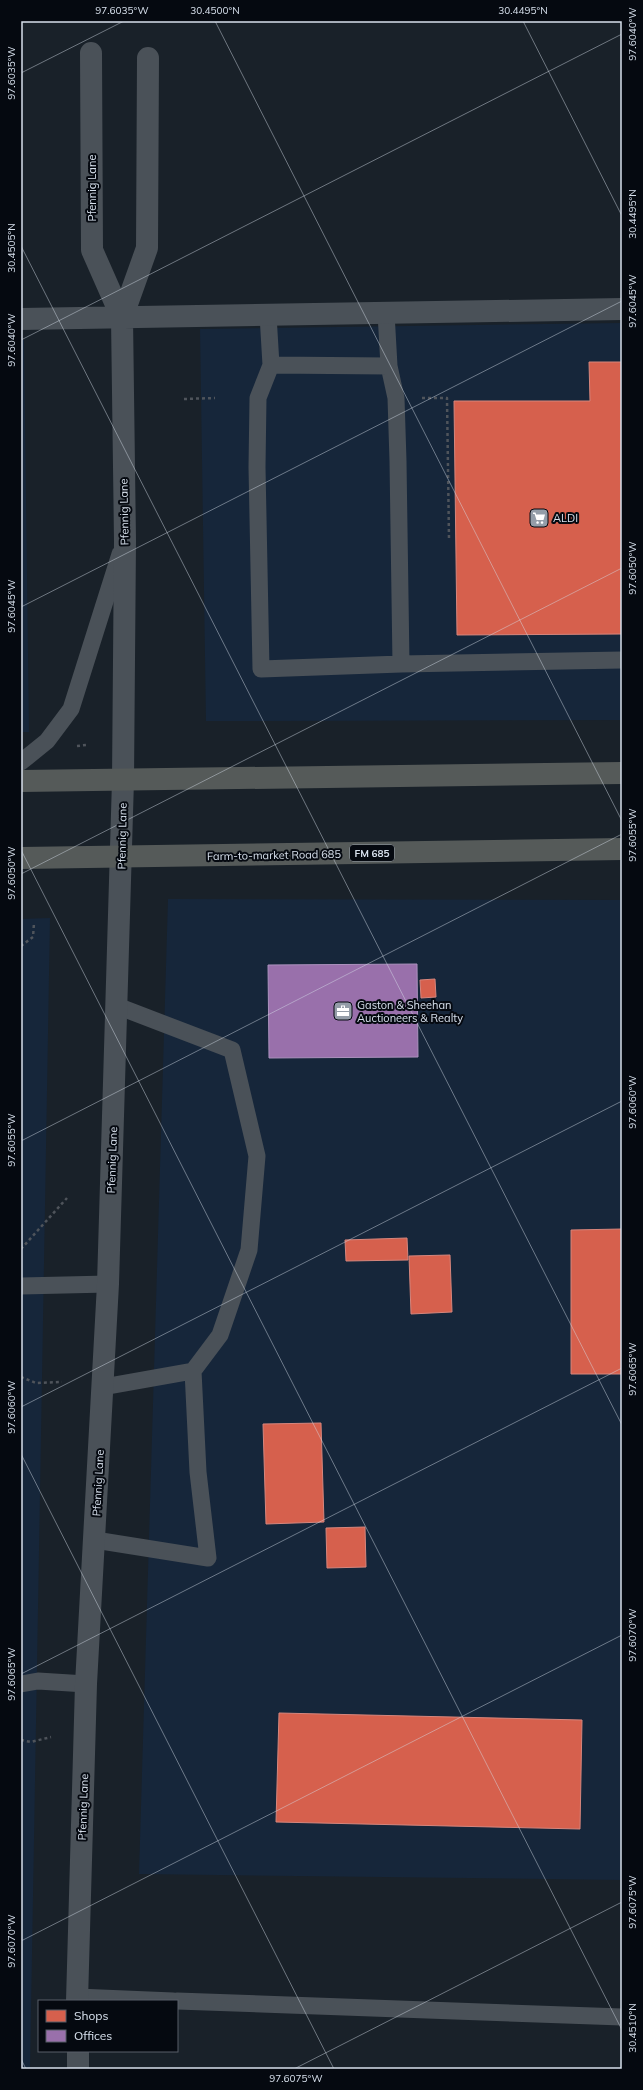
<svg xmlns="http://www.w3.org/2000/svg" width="643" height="2090" font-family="Mulish,sans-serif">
<rect width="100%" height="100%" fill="#192129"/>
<!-- built -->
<path fill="#16263a" d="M 622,323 L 622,720 L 206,721 L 200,329 Z
M 21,340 L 24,340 L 29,732 L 21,732 Z
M 168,899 L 622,900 L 622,1880 L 139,1874 Z
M 50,918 L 30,2069 L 21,2069 L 21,919 Z"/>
<!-- shops -->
<path fill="#d6604d" stroke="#d6867d" d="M 589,362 L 622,362 L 622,634 L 457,635 L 454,401 L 590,401 Z
M 435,979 L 436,997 L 421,998 L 420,980 Z
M 622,1229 L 622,1374 L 571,1374 L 571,1230 Z
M 407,1238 L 408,1260 L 346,1261 L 345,1240 Z
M 450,1255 L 452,1312 L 411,1314 L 409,1256 Z
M 321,1423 L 324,1522 L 266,1524 L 263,1424 Z
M 365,1527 L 366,1567 L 327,1568 L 326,1528 Z
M 279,1713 L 582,1720 L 580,1829 L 276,1822 Z"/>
<!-- offices -->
<path fill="#9970ab" stroke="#ac92be" d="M 417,964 L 418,1057 L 269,1058 L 268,965 Z"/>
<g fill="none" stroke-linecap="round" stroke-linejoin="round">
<!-- path -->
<path stroke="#4f545b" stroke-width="2.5" stroke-dasharray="3 3" stroke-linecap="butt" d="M 422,398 L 447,398 L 449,539
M 184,399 L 215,398
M 77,746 L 86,745
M 21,946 L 33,937 L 34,923
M 21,1249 L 67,1198
M 21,1377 L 36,1383 L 62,1382
M 21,1740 L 31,1742 L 51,1737"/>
<!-- service -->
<path stroke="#4a5158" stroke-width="17" d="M 386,313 L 389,366 L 396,398 L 398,461 L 401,664 L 622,660
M 268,315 L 271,365 L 389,366
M 271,365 L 258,398 L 257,467 L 261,669 L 401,664
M 21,762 L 47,741 L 71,709 L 120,554
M 21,1286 L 108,1284
M 103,1387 L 193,1371 L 220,1335 L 249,1250 L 257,1156 L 232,1050 L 117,1006
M 95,1540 L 208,1558 L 198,1472 L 193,1371
M 21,1684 L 38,1681 L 86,1684
M 77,1997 L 173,2001
M 177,2001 L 622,2017"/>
<!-- minor -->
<path stroke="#4a5158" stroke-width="22" d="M 91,53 L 92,250 L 122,318
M 21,319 L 622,309
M 123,780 L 125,541 L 122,318 L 147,248 L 148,58"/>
<!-- tertiary -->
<path stroke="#4a5158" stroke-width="22" d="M 77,2001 L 86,1684 L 108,1284 L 123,780
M 78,2051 L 78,2069"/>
<!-- primary -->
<path stroke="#555a59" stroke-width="22" d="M 21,781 L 622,773
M 21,858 L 622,849"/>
</g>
<!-- ticks -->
<path fill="none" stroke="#d7e0ec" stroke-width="1" stroke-opacity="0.45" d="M 215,21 L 622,821M 523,21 L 622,216M 21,73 L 124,21M 21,246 L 622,1425M 21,340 L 622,34M 21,607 L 622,301M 21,850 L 622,2030M 21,874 L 622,568M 21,1141 L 622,834M 21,1407 L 622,1101M 21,1454 L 334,2069M 21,1674 L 622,1368M 21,1941 L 622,1635M 21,2059 L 26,2069M 294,2069 L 622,1902"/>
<!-- icons -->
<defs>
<symbol id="supermarket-square" viewBox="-11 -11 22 22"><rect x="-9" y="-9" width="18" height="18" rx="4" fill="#949da8" stroke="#050910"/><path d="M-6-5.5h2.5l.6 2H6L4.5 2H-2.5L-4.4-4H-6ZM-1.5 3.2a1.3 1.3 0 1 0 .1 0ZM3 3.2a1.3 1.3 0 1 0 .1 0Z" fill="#fff"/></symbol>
<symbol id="office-square" viewBox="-11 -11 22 22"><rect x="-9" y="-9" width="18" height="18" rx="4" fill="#949da8" stroke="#050910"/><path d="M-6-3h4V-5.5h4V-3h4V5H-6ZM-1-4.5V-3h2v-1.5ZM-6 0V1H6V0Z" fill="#fff"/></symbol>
</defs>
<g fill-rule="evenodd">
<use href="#supermarket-square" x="528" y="507" width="22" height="22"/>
<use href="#office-square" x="332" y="1000" width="22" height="22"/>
</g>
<g text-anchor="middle" stroke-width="4" stroke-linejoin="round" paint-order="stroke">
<!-- shield labels -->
<rect fill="#050910" stroke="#98a0aa" stroke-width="1" x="350" y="845" width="44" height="16" rx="3"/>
<g font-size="10" font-weight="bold" fill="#d7e0ec">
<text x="372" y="857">FM 685</text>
</g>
<!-- street labels -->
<g font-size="11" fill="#d7e0ec" stroke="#050910">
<text transform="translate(92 188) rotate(-90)" y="4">Pfennig Lane</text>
<text transform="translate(124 512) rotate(-91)" y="4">Pfennig Lane</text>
<text transform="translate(122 836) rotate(-89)" y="4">Pfennig Lane</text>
<text transform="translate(274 855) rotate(-1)" y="4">Farm-to-market Road 685</text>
<text transform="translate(112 1160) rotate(-88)" y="4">Pfennig Lane</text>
<text transform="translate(98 1483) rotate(-87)" y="4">Pfennig Lane</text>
<text transform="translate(83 1807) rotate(-88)" y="4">Pfennig Lane</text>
</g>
<!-- poi labels -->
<g font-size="11" fill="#d7e0ec" stroke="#050910" text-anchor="start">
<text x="553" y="522">ALDI</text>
<text x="357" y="1009">Gaston &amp; Sheehan<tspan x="357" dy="13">Auctioneers &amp; Realty</tspan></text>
</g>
</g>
<!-- border -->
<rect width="643" height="2090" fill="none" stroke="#050910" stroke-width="44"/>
<!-- legend -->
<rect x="38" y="2000" width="140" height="52" fill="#050910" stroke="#595f68"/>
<rect x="46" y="2010" width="20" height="12" fill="#d6604d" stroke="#595f68"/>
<text x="74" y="2020" font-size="12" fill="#d7e0ec">Shops</text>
<rect x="46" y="2030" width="20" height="12" fill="#9970ab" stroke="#595f68"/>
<text x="74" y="2040" font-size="12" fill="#d7e0ec">Offices</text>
<rect x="22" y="22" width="599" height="2046" fill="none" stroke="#d7e0ec" stroke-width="1.5"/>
<g font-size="10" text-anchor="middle" fill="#d7e0ec">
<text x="122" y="14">97.6035°W</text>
<text x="215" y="14">30.4500°N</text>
<text x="523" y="14">30.4495°N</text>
<text transform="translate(632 34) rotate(-90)" y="4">97.6040°W</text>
<text transform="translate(11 73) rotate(-90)" y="4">97.6035°W</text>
<text transform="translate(632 214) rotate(-90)" y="4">30.4495°N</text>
<text transform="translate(11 248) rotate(-90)" y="4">30.4505°N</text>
<text transform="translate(632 301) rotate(-90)" y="4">97.6045°W</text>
<text transform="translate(11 340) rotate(-90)" y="4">97.6040°W</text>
<text transform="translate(632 568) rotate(-90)" y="4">97.6050°W</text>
<text transform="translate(11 606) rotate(-90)" y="4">97.6045°W</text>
<text transform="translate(632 835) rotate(-90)" y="4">97.6055°W</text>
<text transform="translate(11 873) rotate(-90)" y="4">97.6050°W</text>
<text transform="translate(632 1102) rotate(-90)" y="4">97.6060°W</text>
<text transform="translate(11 1140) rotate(-90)" y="4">97.6055°W</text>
<text transform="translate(632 1369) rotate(-90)" y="4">97.6065°W</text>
<text transform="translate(11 1407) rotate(-90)" y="4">97.6060°W</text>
<text transform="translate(632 1635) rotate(-90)" y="4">97.6070°W</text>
<text transform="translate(11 1674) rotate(-90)" y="4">97.6065°W</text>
<text transform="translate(632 1902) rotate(-90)" y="4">97.6075°W</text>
<text transform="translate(11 1941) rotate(-90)" y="4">97.6070°W</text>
<text transform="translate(632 2028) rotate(-90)" y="4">30.4510°N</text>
<text x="296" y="2082">97.6075°W</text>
</g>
</svg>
